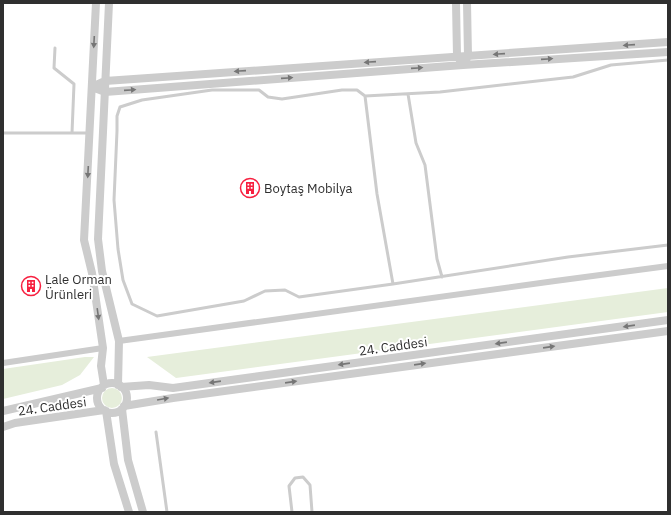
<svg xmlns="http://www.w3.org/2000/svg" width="671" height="515" font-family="'IBM Plex Sans',sans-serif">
<rect width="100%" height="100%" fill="#fff"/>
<!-- green -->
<path fill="#e6eedb" d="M 668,288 L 668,312 L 176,378 L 147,357 Z
M 85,357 L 94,357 L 80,375 L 62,385 L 3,399 L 3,369 Z
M102 398a10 10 0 1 1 20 0a10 10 0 1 1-20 0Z"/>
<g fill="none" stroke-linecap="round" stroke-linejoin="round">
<!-- service -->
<path stroke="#ccc" stroke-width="3" d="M 55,48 L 54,68 L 74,84 L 72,133
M 668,60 L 611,65 L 573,77 L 440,92 L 365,96 L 357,90 L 342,90 L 282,99 L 268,97 L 259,90 L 212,90 L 142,100 L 120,107 L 117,116 L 117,131 L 114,200 L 118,249 L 123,280 L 132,304 L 157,316 L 244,301 L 265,291 L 285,290 L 299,297 L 393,284 L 568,257 L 668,245
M 408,94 L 416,143 L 425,165 L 437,259 L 442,277
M 365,96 L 377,194 L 393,284
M 3,133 L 88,133
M 156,432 L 167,512
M 292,512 L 289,486 L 295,478 L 303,477 L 310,485 L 312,512"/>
<!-- minor -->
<path stroke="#ccc" stroke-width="6" d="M 119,341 L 555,281 L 668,266
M 3,363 L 103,348"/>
<!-- tertiary -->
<path stroke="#ccc" stroke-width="8" d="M 96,3 L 84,240 L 92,273 L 103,348 L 101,366 L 104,385
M 109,3 L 98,239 L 102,271 L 119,341 L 118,385
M 456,3 L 457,56 L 460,60
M 466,60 L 468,56 L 467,3
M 92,87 L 105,81 L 668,42
M 92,87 L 105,92 L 463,65 L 668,52
M97 398a15 15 0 1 1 30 0a15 15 0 1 1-30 0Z
M 121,387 L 149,385 L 173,388 L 668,320
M 124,406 L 173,398 L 668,331
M 122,409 L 128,460 L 143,512
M 3,411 L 102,388
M 106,411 L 114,464 L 129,512
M 3,427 L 15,423 L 104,410"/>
</g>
<!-- one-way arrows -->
<defs><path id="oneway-solid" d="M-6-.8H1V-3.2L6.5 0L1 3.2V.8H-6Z"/></defs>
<g fill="#767676">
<use href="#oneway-solid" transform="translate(94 42) rotate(93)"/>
<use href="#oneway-solid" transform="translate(629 45) rotate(176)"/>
<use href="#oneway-solid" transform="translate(499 54) rotate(176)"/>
<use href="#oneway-solid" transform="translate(547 59) rotate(-4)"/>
<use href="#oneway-solid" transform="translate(370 62) rotate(176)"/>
<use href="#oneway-solid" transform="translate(417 68) rotate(-4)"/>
<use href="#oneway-solid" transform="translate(240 71) rotate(176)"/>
<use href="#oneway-solid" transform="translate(287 78) rotate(-4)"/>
<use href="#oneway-solid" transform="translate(130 90) rotate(-4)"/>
<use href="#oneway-solid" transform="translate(88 172) rotate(93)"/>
<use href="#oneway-solid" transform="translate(98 314) rotate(82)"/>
<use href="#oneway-solid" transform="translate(629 326) rotate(172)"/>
<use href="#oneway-solid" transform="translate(501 343) rotate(172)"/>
<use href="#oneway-solid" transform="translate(549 347) rotate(-8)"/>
<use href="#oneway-solid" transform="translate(344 364) rotate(172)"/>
<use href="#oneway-solid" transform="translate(420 364) rotate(-8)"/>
<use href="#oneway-solid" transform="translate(215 382) rotate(172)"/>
<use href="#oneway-solid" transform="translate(291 382) rotate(-8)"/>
<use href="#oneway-solid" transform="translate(163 399) rotate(-10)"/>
</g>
<!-- icons -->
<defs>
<symbol id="building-ring" viewBox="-11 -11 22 22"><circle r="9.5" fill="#fff" stroke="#f72040" stroke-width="1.5"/><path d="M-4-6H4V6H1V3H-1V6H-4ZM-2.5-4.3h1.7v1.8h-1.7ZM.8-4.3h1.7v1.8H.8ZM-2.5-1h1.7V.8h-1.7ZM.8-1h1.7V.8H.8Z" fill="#f72040"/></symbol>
</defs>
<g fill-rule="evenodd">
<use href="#building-ring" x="239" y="177" width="22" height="22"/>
<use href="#building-ring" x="20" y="275" width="22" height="22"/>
</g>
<g text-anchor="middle" stroke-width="4" stroke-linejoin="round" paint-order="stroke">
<!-- poi labels -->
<g font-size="13" fill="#2f2f2f" stroke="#fff" text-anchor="start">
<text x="264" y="193">Boytaş Mobilya</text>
<text x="45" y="284">Lale Orman<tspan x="45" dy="15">Ürünleri</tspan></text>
</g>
<!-- street labels -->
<g font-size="13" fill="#2f2f2f" stroke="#fff">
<text transform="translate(393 346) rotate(-8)" y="5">24. Caddesi</text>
<text transform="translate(52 406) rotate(-8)" y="5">24. Caddesi</text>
</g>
</g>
<!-- border -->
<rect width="671" height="515" fill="none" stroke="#2f2f2f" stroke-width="8"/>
</svg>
